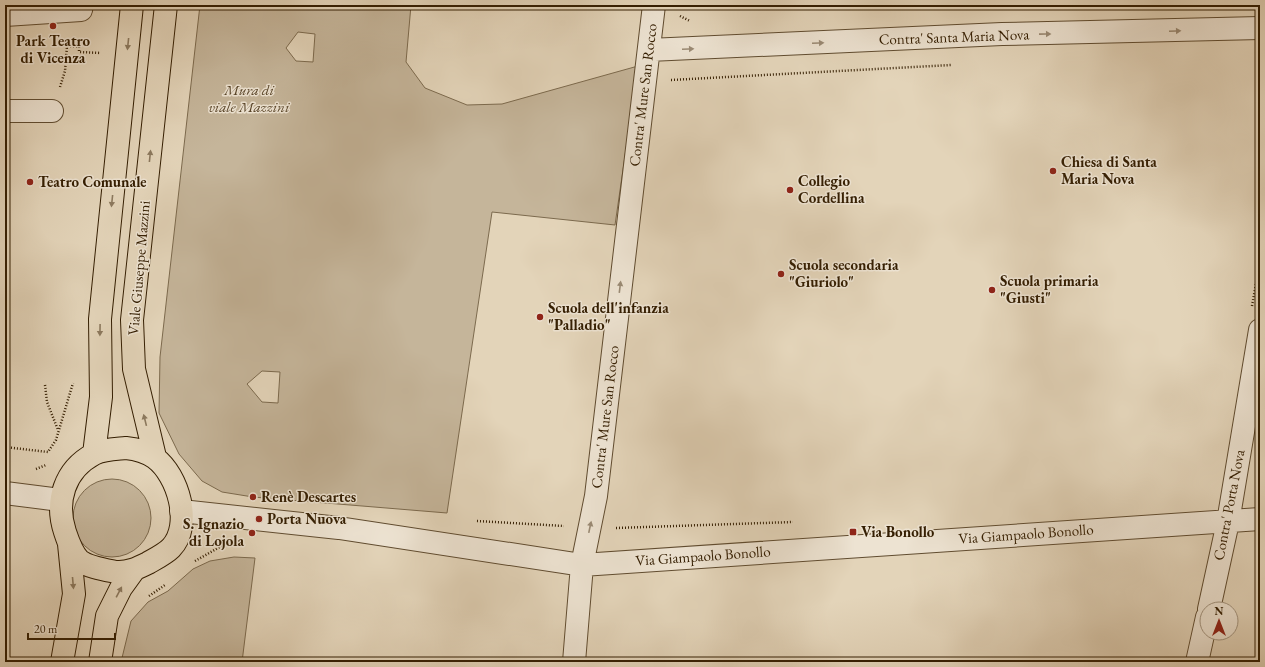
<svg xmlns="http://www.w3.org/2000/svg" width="1265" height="667" font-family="'EB Garamond',serif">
<rect width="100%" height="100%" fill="#e3d4b9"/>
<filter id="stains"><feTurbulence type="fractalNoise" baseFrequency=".005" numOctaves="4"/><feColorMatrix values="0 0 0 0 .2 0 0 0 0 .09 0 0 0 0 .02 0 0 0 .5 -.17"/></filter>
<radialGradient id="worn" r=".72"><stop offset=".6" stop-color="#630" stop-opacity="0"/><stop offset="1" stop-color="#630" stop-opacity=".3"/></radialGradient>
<!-- green -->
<path fill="#c5b59a" stroke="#7c6a4e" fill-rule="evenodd" d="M 200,5 L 411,5 L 406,62 L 425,88 L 467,105 L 502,104 L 638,66 L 615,225 L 492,212 L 447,513 L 253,497 L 222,492 L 202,481 L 179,454 L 159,413 L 160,357 ZM 298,32 L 315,34 L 313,62 L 296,61 L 286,48 ZM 262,371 L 280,372 L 278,403 L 262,402 L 247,384 Z
M73 518a39 39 0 1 1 78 0a39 39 0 1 1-78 0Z
M 234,557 L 255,558 L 242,662 L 121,662 L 131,621 L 148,602 L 168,591 L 193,569 L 210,561 Z"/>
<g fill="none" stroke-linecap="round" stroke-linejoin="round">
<defs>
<path id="minor" d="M 5,15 L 81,10 L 82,5
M 649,50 L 1002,34 L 1260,28
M 5,111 L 52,111
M 5,493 L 60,500
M 181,511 L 339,528 L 582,565 L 1260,519
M 1209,609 L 1228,522 L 1260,330
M 574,662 L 582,565 L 596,496 L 654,5
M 1197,662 L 1207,617"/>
<path id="major" d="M 126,448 C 136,449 147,452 155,458 C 178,475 193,525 171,548 C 165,554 155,559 148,563 C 138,568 128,573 116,572 C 106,570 87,567 79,560 C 72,553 68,541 65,532 C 55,502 64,470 94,454 C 103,449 116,449 126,448 Z
M 94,454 L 101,397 L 100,319 L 132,5
M 155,457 L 134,369 L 132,320 L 166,5
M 62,662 L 74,594 L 69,544
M 100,662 L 107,616 L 121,588 L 134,570"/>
</defs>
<!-- minor casing -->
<use href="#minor" stroke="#604c30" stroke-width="24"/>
<!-- major casing -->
<use href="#major" stroke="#341e02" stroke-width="24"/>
<!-- path -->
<path stroke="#341e02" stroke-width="2.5" stroke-dasharray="1 2" stroke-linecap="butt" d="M 680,16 L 690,21
M 671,80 L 951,65
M 60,87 L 65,71 L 67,46 L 79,47 L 79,52 L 101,53
M 1252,306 L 1260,261
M 45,385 L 47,402 L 58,430
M 5,447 L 48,452 L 56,440 L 73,383
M 36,469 L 46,465
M 477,521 L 564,526
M 616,528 L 793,522
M 195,561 L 227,543
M 149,596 L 165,585"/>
<!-- minor -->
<use href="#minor" stroke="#ede3d2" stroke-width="22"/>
<!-- major -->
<use href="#major" stroke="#e3d4b9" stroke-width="22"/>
</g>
<!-- one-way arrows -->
<defs><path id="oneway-solid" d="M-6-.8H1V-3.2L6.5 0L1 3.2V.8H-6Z"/></defs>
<g fill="#9a8a74">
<use href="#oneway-solid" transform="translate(1175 31) rotate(-2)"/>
<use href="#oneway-solid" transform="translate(1045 34) rotate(-1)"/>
<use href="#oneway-solid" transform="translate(818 43) rotate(-3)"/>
<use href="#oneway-solid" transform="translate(688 49) rotate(-2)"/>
<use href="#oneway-solid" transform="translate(620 287) rotate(-83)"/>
<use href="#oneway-solid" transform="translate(590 527) rotate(-78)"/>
</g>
<g fill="#8c795e">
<use href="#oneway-solid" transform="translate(128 44) rotate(96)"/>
<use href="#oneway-solid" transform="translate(150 156) rotate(-84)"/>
<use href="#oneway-solid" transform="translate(112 201) rotate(96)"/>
<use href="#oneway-solid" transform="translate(100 330) rotate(91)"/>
<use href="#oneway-solid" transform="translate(145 420) rotate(-104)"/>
<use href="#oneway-solid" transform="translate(73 583) rotate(85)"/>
<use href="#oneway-solid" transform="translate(119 592) rotate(-62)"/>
</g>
<!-- markers -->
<g fill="#8f2418" stroke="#ede3d2" stroke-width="1.5">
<circle cx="53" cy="26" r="4"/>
<circle cx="1053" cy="171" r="4"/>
<circle cx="30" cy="182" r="4"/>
<circle cx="790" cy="190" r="4"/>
<circle cx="781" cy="274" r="4"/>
<circle cx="992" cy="290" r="4"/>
<circle cx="540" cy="317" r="4"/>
<circle cx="253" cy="497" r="4"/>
<circle cx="259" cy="519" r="4"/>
<rect x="849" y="528" width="8" height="8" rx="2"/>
<circle cx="252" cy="533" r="4"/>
</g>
<g text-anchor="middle" stroke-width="3" stroke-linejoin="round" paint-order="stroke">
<!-- street labels -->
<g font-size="15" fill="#341e02" stroke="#ede3d2">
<text transform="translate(954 37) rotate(-2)" y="5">Contra' Santa Maria Nova</text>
<text transform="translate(643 95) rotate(-83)" y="5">Contra' Mure San Rocco</text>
<text transform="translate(139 268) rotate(-85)" y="5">Viale Giuseppe Mazzini</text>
<text transform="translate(605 417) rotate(-83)" y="5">Contra' Mure San Rocco</text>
<text transform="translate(1229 505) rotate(-79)" y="5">Contra' Porta Nova</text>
<text transform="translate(1026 534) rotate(-4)" y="5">Via Giampaolo Bonollo</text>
<text transform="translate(703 556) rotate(-4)" y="5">Via Giampaolo Bonollo</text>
</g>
<!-- poi labels -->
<g font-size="15" font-weight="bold" fill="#341e02" stroke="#ede3d2" text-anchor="start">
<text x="53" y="46" text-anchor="middle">Park Teatro<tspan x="53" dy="17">di Vicenza</tspan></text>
<text x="1061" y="167">Chiesa di Santa<tspan x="1061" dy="17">Maria Nova</tspan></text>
<text x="798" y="186">Collegio<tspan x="798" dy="17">Cordellina</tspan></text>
<text x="38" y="187">Teatro Comunale</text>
<text x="789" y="270">Scuola secondaria<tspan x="789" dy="17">"Giuriolo"</tspan></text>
<text x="1000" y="286">Scuola primaria<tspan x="1000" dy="17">"Giusti"</tspan></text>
<text x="548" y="313">Scuola dell'infanzia<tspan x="548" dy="17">"Palladio"</tspan></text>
<text x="261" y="502">Renè Descartes</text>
<text x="267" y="524">Porta Nuova</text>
<text x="244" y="529" text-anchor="end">S. Ignazio<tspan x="244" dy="17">di Lojola</tspan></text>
<text x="861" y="537">Via Bonollo</text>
</g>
<!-- park labels -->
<g font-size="15" font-style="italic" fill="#584428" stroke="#ede3d2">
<text x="249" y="95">Mura di<tspan x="249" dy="17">viale Mazzini</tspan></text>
</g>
</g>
<!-- margin -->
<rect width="1265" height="667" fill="none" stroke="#e3d4b9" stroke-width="20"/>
<rect x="6" y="6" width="1253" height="655" fill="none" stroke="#341e02" stroke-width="2"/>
<rect x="10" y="10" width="1245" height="647" fill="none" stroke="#341e02"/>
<!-- north arrow -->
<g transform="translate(1219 621)"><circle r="19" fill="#ede3d2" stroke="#a3947f"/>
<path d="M0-3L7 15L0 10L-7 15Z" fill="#8f2418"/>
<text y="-6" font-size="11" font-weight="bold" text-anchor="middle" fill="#341e02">N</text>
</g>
<!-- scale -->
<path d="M28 633v6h87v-6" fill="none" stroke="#341e02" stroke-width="2"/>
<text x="34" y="633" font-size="12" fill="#341e02" stroke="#ede3d2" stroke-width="3" paint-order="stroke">20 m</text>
<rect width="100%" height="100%" filter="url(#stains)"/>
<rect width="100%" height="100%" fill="url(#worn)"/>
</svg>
